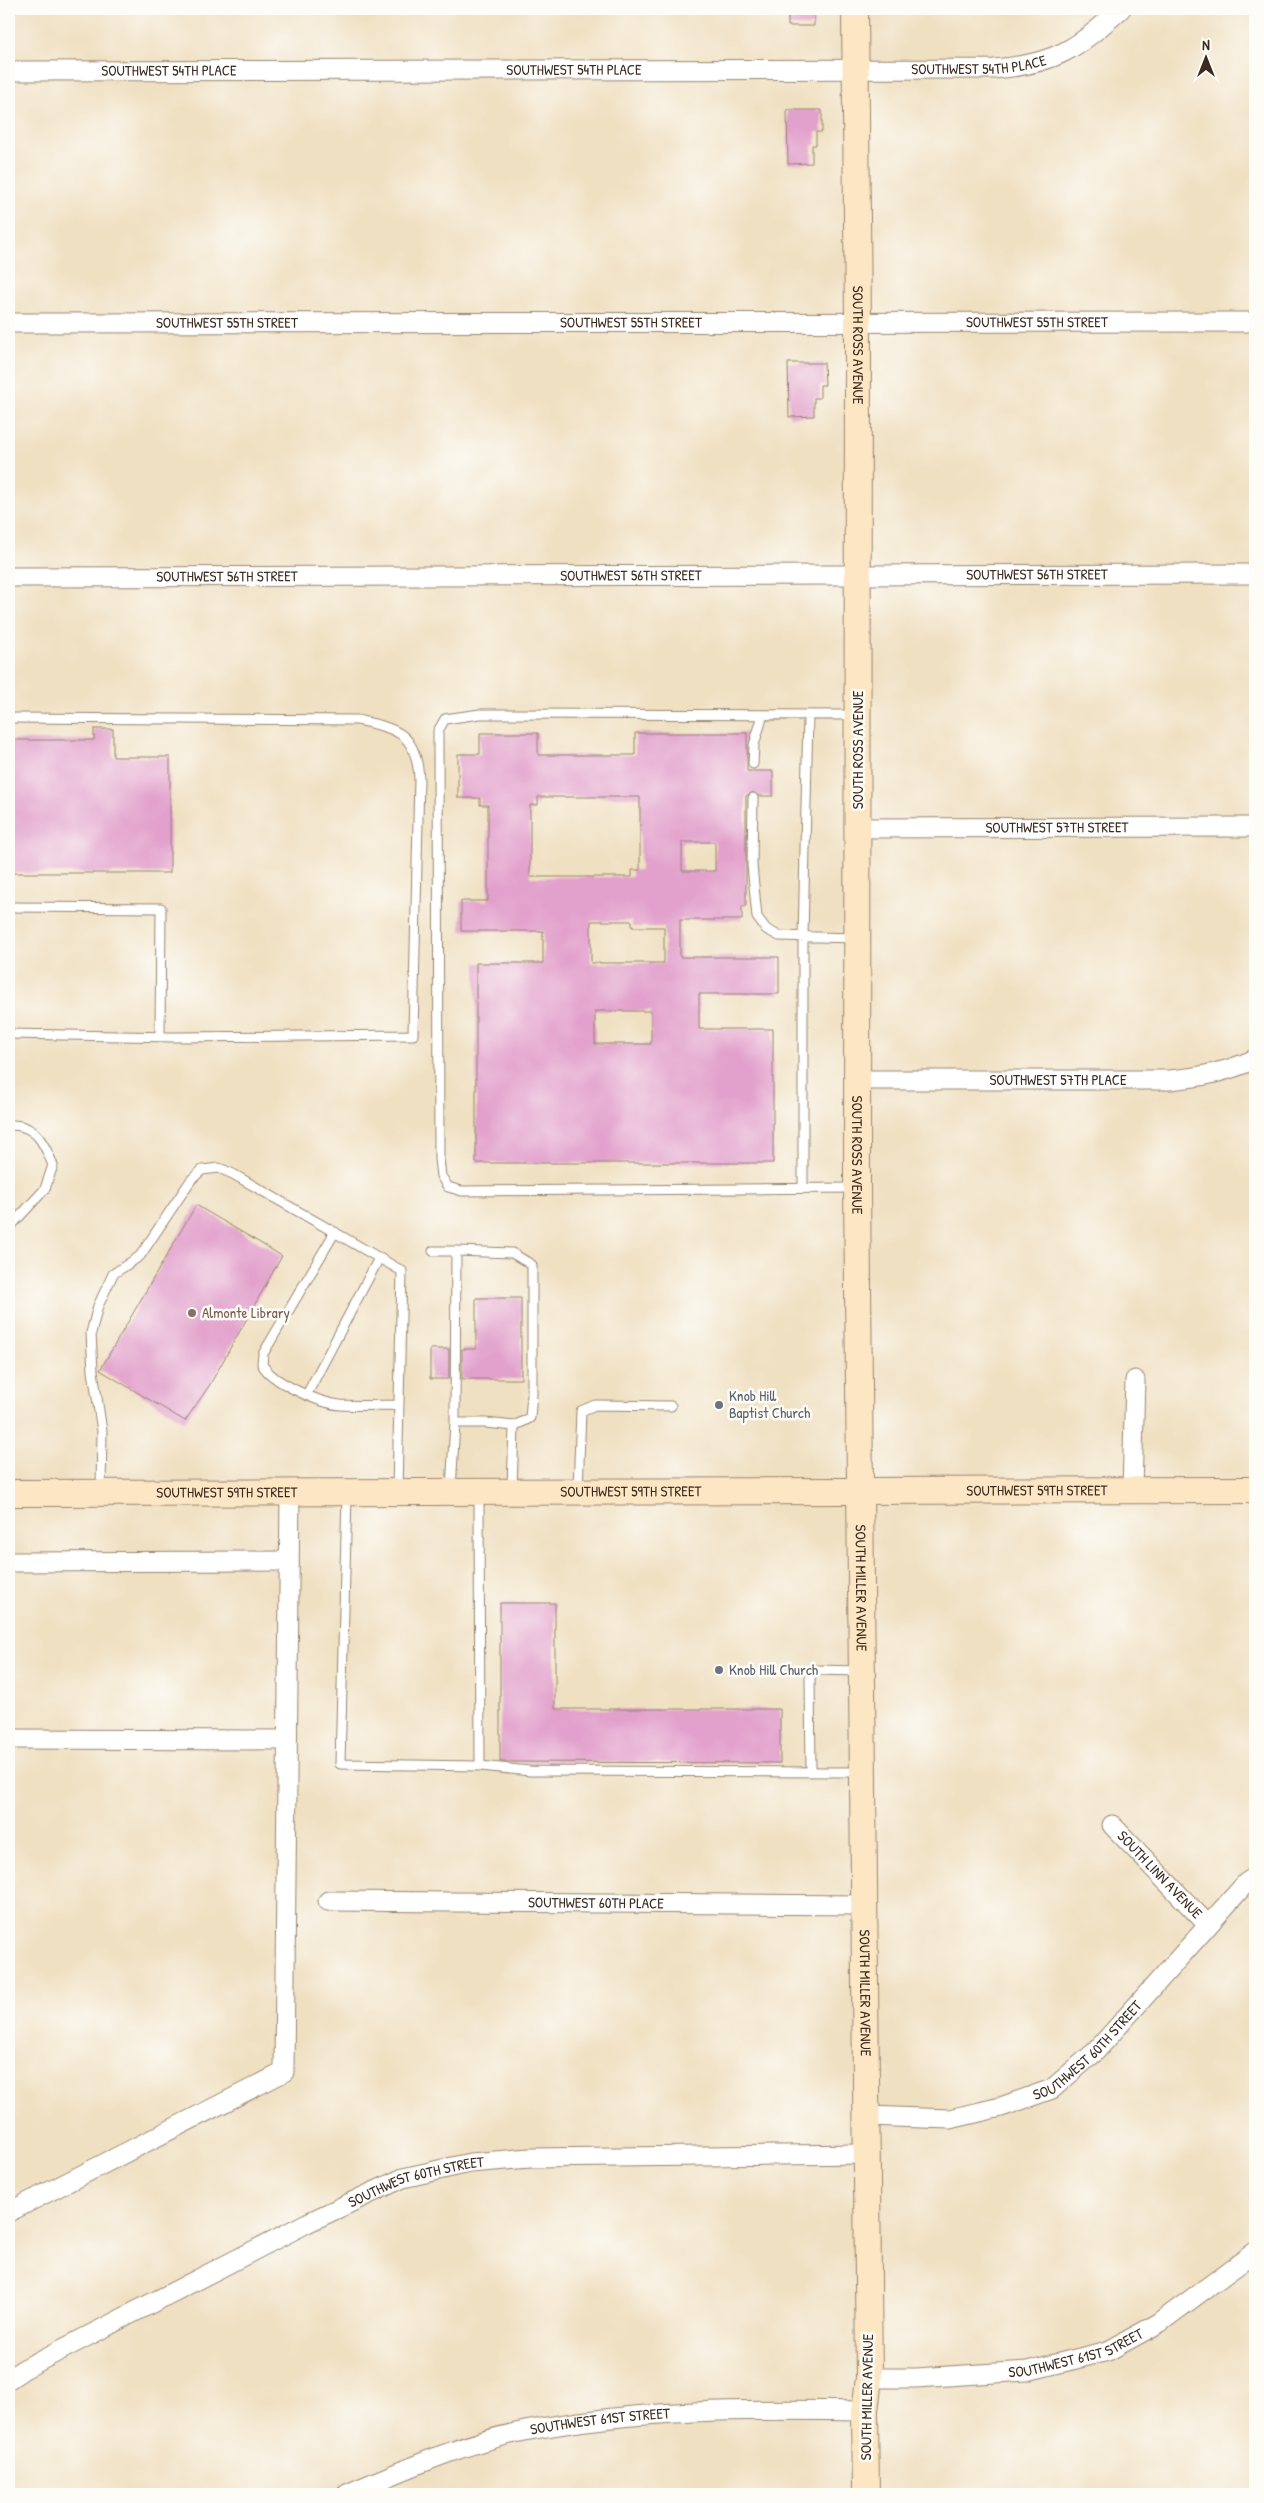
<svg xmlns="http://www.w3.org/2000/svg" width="1264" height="2503" font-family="'Patrick Hand',sans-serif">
<rect width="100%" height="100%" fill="#fdfcf7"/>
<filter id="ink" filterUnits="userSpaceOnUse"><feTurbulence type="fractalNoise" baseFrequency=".02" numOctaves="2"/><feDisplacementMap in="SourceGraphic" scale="10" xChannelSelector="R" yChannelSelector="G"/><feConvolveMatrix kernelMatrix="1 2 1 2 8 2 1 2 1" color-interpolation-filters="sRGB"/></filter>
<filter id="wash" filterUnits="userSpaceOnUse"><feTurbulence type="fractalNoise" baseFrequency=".0096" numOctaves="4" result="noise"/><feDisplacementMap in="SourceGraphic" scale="20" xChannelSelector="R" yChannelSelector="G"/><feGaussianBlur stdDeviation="1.12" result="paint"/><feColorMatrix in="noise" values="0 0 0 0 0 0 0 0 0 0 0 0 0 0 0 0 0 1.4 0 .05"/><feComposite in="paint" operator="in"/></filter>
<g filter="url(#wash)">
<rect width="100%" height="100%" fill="#f0e0c2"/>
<g id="blocks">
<!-- building -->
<path fill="#e2a0cc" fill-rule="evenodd" d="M 788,9 L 814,9 L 814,26 L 788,26 Z
M 787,110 L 822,110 L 822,132 L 816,132 L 816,145 L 812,145 L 812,163 L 788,164 Z
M 788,363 L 824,363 L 825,385 L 820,385 L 820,398 L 814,398 L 814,416 L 789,417 Z
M 94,729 L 113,729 L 113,757 L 170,757 L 170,873 L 9,873 L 9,740 L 94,740 Z
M 480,733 L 538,733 L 538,755 L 635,755 L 635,733 L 747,733 L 747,771 L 773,771 L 773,796 L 759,796 L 753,792 L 746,796 L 746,906 L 742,906 L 742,920 L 680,920 L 680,957 L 779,957 L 779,994 L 699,994 L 699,1029 L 773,1029 L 773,1163 L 476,1163 L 476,963 L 543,963 L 543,931 L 461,931 L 461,901 L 488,901 L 488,805 L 480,805 L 480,798 L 458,798 L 458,754 L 480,754 ZM 538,797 L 640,797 L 640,870 L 632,870 L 632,877 L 530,877 L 530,805 L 538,805 ZM 682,842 L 715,842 L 715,871 L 682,871 ZM 591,921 L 632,921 L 632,927 L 664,927 L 664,963 L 591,963 ZM 595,1011 L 651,1011 L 651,1044 L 595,1044 Z
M 196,1205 L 282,1256 L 209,1386 L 185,1421 L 100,1370 Z
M 476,1298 L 521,1298 L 521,1379 L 462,1379 L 462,1349 L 476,1349 Z
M 430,1349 L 449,1349 L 449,1379 L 430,1379 Z
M 500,1603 L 555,1603 L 555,1709 L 780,1709 L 780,1763 L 500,1762 Z"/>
</g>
</g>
<g filter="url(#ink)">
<use href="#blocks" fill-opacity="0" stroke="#968570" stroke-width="1"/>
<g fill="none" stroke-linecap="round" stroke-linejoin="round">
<defs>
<path id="lane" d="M 9,718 L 357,720 C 397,729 416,732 419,778 L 413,1035 L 175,1037 L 9,1034
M 753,764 L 754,745 L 763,715
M 753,798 L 752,865 L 757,917 L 766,929 L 779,936 L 855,938
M 9,907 L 161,908 L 160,1036
M 9,1125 C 36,1124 44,1143 53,1165 L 45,1189 L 9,1228
M 803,1188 L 803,938 L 808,715
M 854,1188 L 462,1191 L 448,1187 L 441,1176 L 439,1159 L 438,731 L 445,719 L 480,714 L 855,715
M 335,1232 L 263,1354 L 262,1364 C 271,1382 319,1403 340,1405 C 359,1406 379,1405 398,1405
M 433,1251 L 456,1251 L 455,1423 L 451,1489
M 456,1251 L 512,1253 L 532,1265 L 532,1394 L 530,1418 L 514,1426 L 512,1490
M 307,1394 L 379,1258
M 455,1423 L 486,1423 L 514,1426
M 578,1489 L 581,1411 L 595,1405 L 671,1406
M 101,1491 L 102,1431 L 93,1371 L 91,1333 L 98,1306 L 113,1274 L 140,1256 L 191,1180 L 202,1170 L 219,1168 L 233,1174 L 402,1271 L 397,1490
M 347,1495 L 340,1764 L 480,1766 L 479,1495
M 480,1766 L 530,1771 L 860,1772
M 811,1772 L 810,1677 L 816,1670 L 859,1671"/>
<g id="street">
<path id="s1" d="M 9,71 L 994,69 C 1056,64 1076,49 1121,9"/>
<path id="s2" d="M 9,323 L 1255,322"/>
<path id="s3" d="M 9,577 L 1255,574"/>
<path id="s4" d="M 859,828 L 1255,827"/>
<path id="s5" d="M 858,1080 L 1170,1080 C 1201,1077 1227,1072 1255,1059"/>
<path d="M 1132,1490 L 1135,1380"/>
<path d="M 9,1562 L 289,1561"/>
<path d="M 9,1739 L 287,1740"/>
<path id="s6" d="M 1112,1825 L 1208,1925"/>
<path id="s7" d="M 328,1901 L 865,1905"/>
<path id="s8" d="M 867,2116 L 950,2119 L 1001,2107 L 1052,2089 L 1096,2051 L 1246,1883 L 1255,1877"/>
<path d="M 9,2212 L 284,2072 L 290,1492"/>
<path id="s9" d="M 869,2378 L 916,2378 L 1027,2371 L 1108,2351 L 1159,2323 L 1255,2252"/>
<path id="s10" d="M 9,2379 L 24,2369 L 307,2223 L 403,2178 L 470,2163 L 530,2158 L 867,2154"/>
<path id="s11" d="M 347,2494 C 404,2470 463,2443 525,2431 C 636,2409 752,2409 865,2411"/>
</g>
<g id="secondary">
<path id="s12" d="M 855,9 L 858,322 L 857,1188 L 869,2378 L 865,2411 L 866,2494"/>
<path id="s13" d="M 9,1493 L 1255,1490"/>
</g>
</defs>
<!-- lane casing -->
<use href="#lane" stroke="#968570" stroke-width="11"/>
<!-- street casing -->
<use href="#street" stroke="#968570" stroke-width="21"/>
<!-- secondary casing -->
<use href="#secondary" stroke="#968570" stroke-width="28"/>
<!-- lane -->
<use href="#lane" stroke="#fff" stroke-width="9"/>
<!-- street -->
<use href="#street" stroke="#fff" stroke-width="19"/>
<!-- secondary -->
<use href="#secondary" stroke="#fce6c4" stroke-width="26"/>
</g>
</g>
<!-- markers -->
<circle fill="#8d6e63" stroke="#fdfcf7" stroke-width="2" cx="192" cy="1313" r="5"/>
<g fill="#6b7280" stroke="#fdfcf7" stroke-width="2">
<circle cx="719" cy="1405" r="5"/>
<circle cx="719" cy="1670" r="5"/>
</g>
<g text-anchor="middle" stroke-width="5" stroke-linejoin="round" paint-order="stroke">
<!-- street labels -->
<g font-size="15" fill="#3b2a1e" stroke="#fdfcf7">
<text dy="5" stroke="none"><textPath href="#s1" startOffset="970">SOUTHWEST 54TH PLACE</textPath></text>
<text dy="5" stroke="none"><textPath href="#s1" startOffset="565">SOUTHWEST 54TH PLACE</textPath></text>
<text dy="5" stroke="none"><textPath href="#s1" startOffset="160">SOUTHWEST 54TH PLACE</textPath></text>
<text dy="5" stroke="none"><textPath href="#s2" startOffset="622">SOUTHWEST 55TH STREET</textPath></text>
<text dy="5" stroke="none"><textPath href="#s2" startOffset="1028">SOUTHWEST 55TH STREET</textPath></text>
<text dy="5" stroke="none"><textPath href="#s2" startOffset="218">SOUTHWEST 55TH STREET</textPath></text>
<text dy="5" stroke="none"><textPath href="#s12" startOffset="336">SOUTH ROSS AVENUE</textPath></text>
<text dy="5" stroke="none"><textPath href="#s3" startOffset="1028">SOUTHWEST 56TH STREET</textPath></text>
<text dy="5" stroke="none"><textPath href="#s3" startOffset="622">SOUTHWEST 56TH STREET</textPath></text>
<text dy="5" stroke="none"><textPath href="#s3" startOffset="218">SOUTHWEST 56TH STREET</textPath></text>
<text transform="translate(858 750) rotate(-90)" y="5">SOUTH ROSS AVENUE</text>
<text dy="5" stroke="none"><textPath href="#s4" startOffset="198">SOUTHWEST 57TH STREET</textPath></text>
<text dy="5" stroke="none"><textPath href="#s5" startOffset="200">SOUTHWEST 57TH PLACE</textPath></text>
<text dy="5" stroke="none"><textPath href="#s12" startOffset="1146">SOUTH ROSS AVENUE</textPath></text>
<text dy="5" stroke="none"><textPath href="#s13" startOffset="1028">SOUTHWEST 59TH STREET</textPath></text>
<text dy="5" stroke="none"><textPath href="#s13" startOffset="622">SOUTHWEST 59TH STREET</textPath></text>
<text dy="5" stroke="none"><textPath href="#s13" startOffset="218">SOUTHWEST 59TH STREET</textPath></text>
<text dy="5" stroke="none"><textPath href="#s12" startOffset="1579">SOUTH MILLER AVENUE</textPath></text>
<text dy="5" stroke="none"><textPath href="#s6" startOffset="69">SOUTH LINN AVENUE</textPath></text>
<text dy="5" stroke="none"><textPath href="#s7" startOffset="268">SOUTHWEST 60TH PLACE</textPath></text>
<text dy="5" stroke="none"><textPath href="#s12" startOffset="1984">SOUTH MILLER AVENUE</textPath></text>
<text dy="5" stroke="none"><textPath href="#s8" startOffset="241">SOUTHWEST 60TH STREET</textPath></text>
<text dy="5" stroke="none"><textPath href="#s10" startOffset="454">SOUTHWEST 60TH STREET</textPath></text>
<text dy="5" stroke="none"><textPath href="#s9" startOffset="210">SOUTHWEST 61ST STREET</textPath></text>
<text transform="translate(867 2397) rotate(-89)" y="5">SOUTH MILLER AVENUE</text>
<text dy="5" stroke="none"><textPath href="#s11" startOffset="265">SOUTHWEST 61ST STREET</textPath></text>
</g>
<!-- education labels -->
<g font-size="15" fill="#785e54" stroke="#fdfcf7" text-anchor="start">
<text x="202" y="1318">Almonte Library</text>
</g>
<!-- worship labels -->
<g font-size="15" fill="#5b616d" stroke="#fdfcf7" text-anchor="start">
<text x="729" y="1401">Knob Hill<tspan x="729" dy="17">Baptist Church</tspan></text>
<text x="729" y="1675">Knob Hill Church</text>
</g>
</g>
<!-- margin -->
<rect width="1264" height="2503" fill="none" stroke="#fdfcf7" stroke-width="30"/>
<!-- north arrow -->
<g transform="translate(1206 58)" stroke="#fdfcf7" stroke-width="4" paint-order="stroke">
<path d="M0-4L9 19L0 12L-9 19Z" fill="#3b2a1e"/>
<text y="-8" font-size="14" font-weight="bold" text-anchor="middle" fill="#3b2a1e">N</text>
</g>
</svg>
